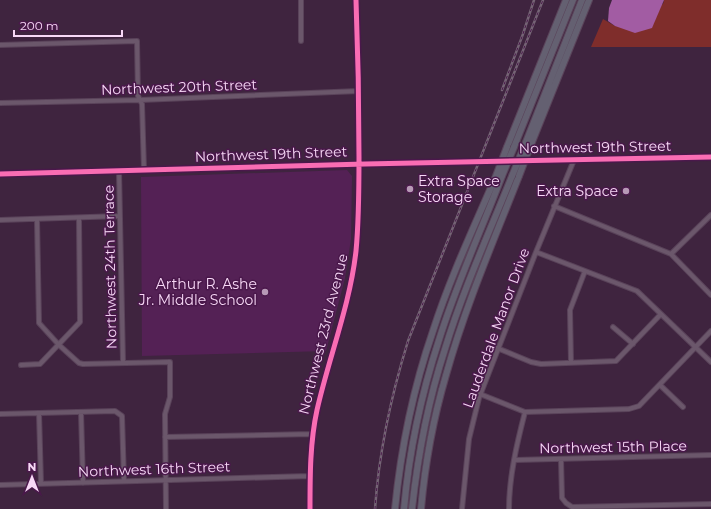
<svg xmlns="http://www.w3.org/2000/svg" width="711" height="509" font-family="Montserrat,sans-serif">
<rect width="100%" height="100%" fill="#3f243f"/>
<!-- built -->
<path fill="#542155" d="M 347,170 L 352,176 L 351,239 L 345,278 L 326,351 L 142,356 L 141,177 Z"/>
<!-- green -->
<path fill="#7f2d2b" d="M 664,0 L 711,0 L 711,47 L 591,47 L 603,19 L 615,26 L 663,4 Z"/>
<!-- water -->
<path fill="#a25ca3" d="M 612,0 L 664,0 L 652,28 L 635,33 L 615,26 L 608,21 L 609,8 Z"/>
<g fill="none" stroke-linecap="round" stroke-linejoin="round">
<defs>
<path id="minor" d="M 301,0 L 301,41
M 0,45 L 137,41 L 138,96 L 142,104 L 144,170
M 0,103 L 140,100 L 359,91
M 119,171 L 123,362
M 0,174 L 365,164 L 711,157
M 554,206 L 671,254 L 711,295
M 37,219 L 39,323 L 59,345 L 79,363 L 83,364 L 170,362 L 170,397 L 165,414 L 166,509
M 0,220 L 120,216
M 536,252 L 637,291 L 711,362
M 671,254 L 711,215
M 613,327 L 633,344
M 497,348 L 531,362 L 541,364 L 616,361 L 661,314
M 571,363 L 570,310 L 585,271
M 21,365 L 40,364 L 80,322 L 79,218
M 660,385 L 683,407
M 480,394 L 525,412 L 629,409 L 639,406 L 711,331
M 81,412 L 83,483
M 39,413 L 41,483
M 0,414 L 115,411 L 122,416 L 124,481
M 165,437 L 312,434
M 561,459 L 562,498 L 566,503 L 572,507 L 711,504
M 515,460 L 711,455
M 0,485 L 310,476
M 310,509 C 310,476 310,442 317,410 C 329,357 350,305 356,251 C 359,220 359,188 359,157 C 359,105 358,52 356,0
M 462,509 L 469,439 L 479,398 L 536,252 L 574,160
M 509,509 C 509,477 517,443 525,412"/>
<path id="highway" d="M 507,147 L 566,0
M 514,147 L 573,0
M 524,147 L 582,0
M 530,147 L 589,0
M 395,509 C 401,448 413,389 433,331 C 450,278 474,227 496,176
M 404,509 C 409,452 421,395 439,340 C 456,285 481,231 502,176
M 412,509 C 418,454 428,401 445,349 C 463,290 489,233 512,176
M 421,509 C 425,464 433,419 446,375 C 465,307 493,242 519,176"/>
</defs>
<!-- minor casing -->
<use href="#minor" stroke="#5a435a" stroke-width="6"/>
<!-- highway casing -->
<use href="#highway" stroke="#5a435a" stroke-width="8"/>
<!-- minor -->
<use href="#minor" stroke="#6b576b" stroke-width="4"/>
<!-- highway -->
<use href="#highway" stroke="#646071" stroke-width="6"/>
<defs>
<path id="rail" d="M 502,90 L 523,34 L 534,0
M 375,509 C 379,451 391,396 408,341 L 543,0"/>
</defs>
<!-- rail casing -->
<use href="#rail" stroke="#756475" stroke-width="2.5"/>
<!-- rail -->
<use href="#rail" stroke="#4a184b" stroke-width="1" stroke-dasharray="3" stroke-linecap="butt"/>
<defs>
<path id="highway-bridge" d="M 496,176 L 507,147
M 502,176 L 514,147
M 512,176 L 524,147
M 519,176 L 530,147"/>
</defs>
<!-- highway-bridge casing -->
<use href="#highway-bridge" stroke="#5a435a" stroke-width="8" stroke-linecap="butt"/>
<!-- highway-bridge -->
<use href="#highway-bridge" stroke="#646071" stroke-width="6"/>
<defs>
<path id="cycleway" d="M 0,174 L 365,164 L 711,157
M 310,509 C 310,476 310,442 317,410 C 329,357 350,305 356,251 C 359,220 359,188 359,157 C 359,105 358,52 356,0"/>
</defs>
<!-- cycleway casing -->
<use href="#cycleway" stroke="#4a184b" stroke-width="8"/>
<!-- cycleway -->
<use href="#cycleway" stroke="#f96db3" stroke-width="5"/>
</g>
<!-- markers -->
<g fill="#b799b6" stroke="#4a184b" stroke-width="1.5">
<circle cx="410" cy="189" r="4"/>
<circle cx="626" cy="191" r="4"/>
<circle cx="265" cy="292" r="4"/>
</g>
<g text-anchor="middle" stroke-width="3" stroke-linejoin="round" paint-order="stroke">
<!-- street labels -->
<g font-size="14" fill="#f7d8f6" stroke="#4a184b">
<text transform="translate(179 87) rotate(-2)" y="5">Northwest 20th Street</text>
<text transform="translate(595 147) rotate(-1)" y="5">Northwest 19th Street</text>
<text transform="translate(271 154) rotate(-2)" y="5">Northwest 19th Street</text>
<text transform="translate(110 267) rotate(-91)" y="5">Northwest 24th Terrace</text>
<text transform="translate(496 328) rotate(-70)" y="5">Lauderdale Manor Drive</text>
<text transform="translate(323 334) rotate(-76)" y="5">Northwest 23rd Avenue</text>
<text transform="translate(613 447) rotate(-1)" y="5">Northwest 15th Place</text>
<text transform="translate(154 469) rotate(-2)" y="5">Northwest 16th Street</text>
</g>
<!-- poi labels -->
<g font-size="14" fill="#f7d8f6" stroke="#4a184b" text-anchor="end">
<text x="418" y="186" text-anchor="start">Extra Space<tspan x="418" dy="16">Storage</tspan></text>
<text x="618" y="196">Extra Space</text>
<text x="257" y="289">Arthur R. Ashe<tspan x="257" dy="16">Jr. Middle School</tspan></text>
</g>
</g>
<!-- north arrow -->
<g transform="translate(32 477)" stroke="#4a184b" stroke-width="3" paint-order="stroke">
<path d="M0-3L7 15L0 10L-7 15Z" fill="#f7d8f6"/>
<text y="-6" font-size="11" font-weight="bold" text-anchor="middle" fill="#f7d8f6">N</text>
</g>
<!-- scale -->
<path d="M14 30v6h108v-6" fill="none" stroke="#f7d8f6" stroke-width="2"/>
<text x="20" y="30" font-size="12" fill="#f7d8f6" stroke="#4a184b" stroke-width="3" paint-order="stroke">200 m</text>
</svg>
